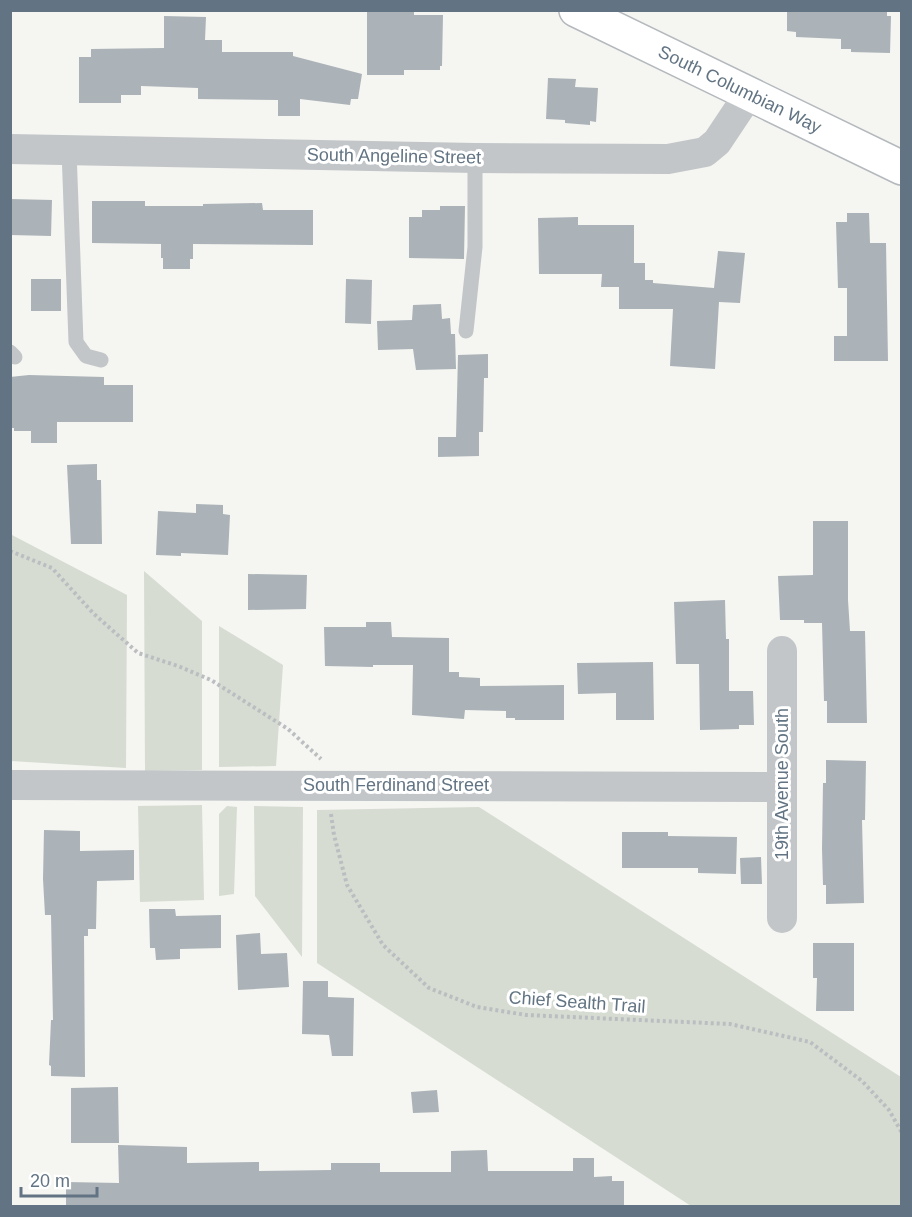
<svg xmlns="http://www.w3.org/2000/svg" width="912" height="1217" font-family="Helvetica,sans-serif">
<rect width="100%" height="100%" fill="#f5f5f1"/>
<!-- green -->
<path fill="#d6dcd2" d="M 10,534 L 127,595 L 126,768 L 11,761 Z
M 144,571 L 202,621 L 202,770 L 145,771 Z
M 219,626 L 283,665 L 276,766 L 219,767 Z
M 202,805 L 204,900 L 140,902 L 138,806 Z
M 227,806 L 237,807 L 234,894 L 219,896 L 219,814 Z
M 254,806 L 303,807 L 302,957 L 255,896 Z
M 479,807 L 901,1077 L 901,1206 L 691,1206 L 317,963 L 317,810 Z"/>
<!-- building -->
<path fill="#abb3b8" d="M 367,10 L 414,10 L 414,15 L 443,15 L 442,66 L 440,66 L 440,70 L 404,70 L 404,75 L 367,75 Z
M 787,10 L 887,10 L 887,16 L 891,16 L 890,53 L 851,52 L 851,49 L 841,49 L 841,39 L 796,37 L 796,32 L 787,31 Z
M 164,16 L 206,17 L 205,40 L 222,40 L 222,52 L 293,52 L 293,56 L 362,74 L 358,99 L 351,99 L 350,105 L 300,99 L 300,116 L 278,116 L 278,100 L 198,99 L 198,88 L 141,86 L 141,95 L 121,95 L 121,103 L 79,103 L 79,57 L 91,57 L 91,49 L 164,48 Z
M 548,78 L 576,79 L 575,87 L 598,88 L 596,122 L 590,121 L 590,125 L 565,123 L 565,120 L 546,119 Z
M 10,199 L 52,200 L 51,236 L 10,235 Z
M 92,201 L 145,201 L 145,206 L 203,206 L 203,204 L 262,203 L 263,210 L 313,210 L 313,245 L 193,244 L 193,259 L 190,259 L 190,269 L 163,269 L 163,258 L 161,258 L 161,244 L 92,243 Z
M 440,206 L 465,206 L 464,259 L 409,258 L 409,217 L 422,217 L 422,210 L 440,210 Z
M 847,213 L 869,213 L 870,243 L 886,243 L 888,361 L 834,361 L 834,336 L 847,336 L 847,288 L 838,288 L 836,222 L 847,222 Z
M 578,217 L 578,225 L 634,225 L 634,263 L 645,263 L 645,280 L 653,280 L 653,283 L 714,288 L 718,251 L 745,253 L 740,303 L 719,302 L 715,369 L 670,366 L 673,309 L 619,309 L 619,287 L 601,287 L 602,274 L 539,274 L 538,218 Z
M 31,279 L 61,279 L 61,311 L 31,311 Z
M 346,279 L 372,280 L 371,324 L 345,323 Z
M 441,304 L 442,319 L 450,318 L 451,334 L 455,334 L 456,369 L 416,370 L 413,349 L 378,350 L 377,321 L 412,320 L 413,305 Z
M 488,354 L 488,378 L 484,378 L 483,432 L 479,432 L 479,456 L 438,457 L 438,437 L 456,437 L 458,355 Z
M 29,375 L 104,377 L 104,385 L 133,385 L 133,422 L 57,422 L 57,443 L 31,443 L 31,431 L 14,431 L 14,428 L 10,428 L 10,377 Z
M 97,464 L 97,480 L 101,480 L 102,544 L 71,544 L 67,465 Z
M 196,504 L 223,505 L 223,514 L 230,515 L 228,555 L 181,553 L 181,556 L 156,555 L 158,511 L 196,513 Z
M 813,521 L 848,521 L 848,600 L 850,631 L 865,631 L 867,723 L 827,723 L 827,701 L 824,701 L 822,623 L 804,623 L 804,620 L 780,620 L 778,576 L 813,575 Z
M 248,574 L 307,575 L 306,609 L 248,610 Z
M 725,600 L 726,639 L 729,639 L 729,691 L 753,691 L 754,725 L 739,725 L 739,729 L 700,730 L 699,664 L 676,664 L 674,602 Z
M 366,622 L 391,622 L 392,637 L 449,638 L 449,672 L 459,672 L 459,677 L 480,678 L 480,686 L 564,685 L 564,720 L 515,720 L 515,718 L 506,718 L 506,711 L 465,710 L 464,719 L 412,715 L 413,665 L 373,665 L 373,667 L 325,666 L 324,627 L 366,627 Z
M 653,662 L 654,720 L 616,720 L 616,693 L 578,694 L 577,663 Z
M 826,760 L 866,761 L 865,820 L 862,820 L 864,903 L 826,904 L 826,885 L 823,885 L 822,849 L 823,783 L 826,783 Z
M 44,830 L 80,831 L 80,851 L 134,850 L 134,880 L 97,881 L 96,929 L 88,929 L 88,936 L 84,936 L 85,1077 L 51,1076 L 51,1066 L 49,1065 L 51,1020 L 53,1020 L 51,915 L 45,915 L 43,879 Z
M 622,832 L 668,832 L 668,836 L 737,837 L 736,874 L 698,873 L 698,868 L 622,868 Z
M 761,857 L 762,884 L 741,884 L 740,858 Z
M 149,909 L 175,909 L 176,916 L 221,915 L 221,948 L 180,949 L 180,959 L 156,960 L 155,948 L 150,948 Z
M 260,933 L 261,954 L 287,953 L 289,987 L 238,990 L 236,935 Z
M 813,943 L 854,943 L 854,1011 L 816,1011 L 817,978 L 813,978 Z
M 303,981 L 328,981 L 328,997 L 354,998 L 353,1056 L 332,1056 L 329,1035 L 302,1034 Z
M 118,1087 L 119,1143 L 71,1143 L 71,1088 Z
M 437,1090 L 439,1112 L 413,1113 L 411,1092 Z
M 118,1145 L 187,1147 L 187,1163 L 259,1162 L 259,1171 L 331,1170 L 331,1163 L 380,1163 L 380,1172 L 451,1172 L 451,1151 L 487,1150 L 488,1171 L 573,1171 L 573,1158 L 594,1158 L 594,1177 L 612,1176 L 612,1181 L 624,1181 L 624,1206 L 66,1206 L 66,1182 L 119,1183 Z"/>
<g fill="none" stroke-linecap="round" stroke-linejoin="round">
<defs>
<g id="secondary">
<path id="s1" d="M 576,10 L 902,168"/>
</g>
</defs>
<!-- secondary casing -->
<use href="#secondary" stroke="#b4b9be" stroke-width="36"/>
<!-- path -->
<path stroke="#bbbec0" stroke-width="4" stroke-dasharray="3 3" stroke-linecap="butt" d="M 10,551 L 52,568 L 93,613 L 138,653 L 178,666 L 211,680 L 288,729 L 321,759
M 331,814 L 334,835 L 347,885 L 383,945 L 429,988 L 477,1007 L 526,1015 L 730,1024 L 810,1042 L 862,1081 L 889,1110 L 902,1133"/>
<!-- service -->
<path stroke="#c2c6c9" stroke-width="15" d="M 69,150 L 76,342 L 86,356 L 101,360
M 466,331 L 475,247 L 475,158
M 10,352 L 15,357"/>
<!-- minor -->
<path stroke="#c2c6c9" stroke-width="30" d="M 10,149 L 475,158 L 668,159 L 705,152 L 717,142 L 749,94
M 782,651 L 782,918
M 10,785 L 782,787"/>
<!-- secondary -->
<use href="#secondary" stroke="#fff" stroke-width="33"/>
</g>
<g text-anchor="middle" stroke-width="6" stroke-linejoin="round" paint-order="stroke">
<!-- street labels -->
<g font-size="18" fill="#627483" stroke="#fff">
<text dy="6" stroke="none"><textPath href="#s1" startOffset="182">South Columbian Way</textPath></text>
<text transform="translate(394 156) rotate(1)" y="6">South Angeline Street</text>
<text transform="translate(782 784) rotate(-90)" y="6">19th Avenue South</text>
<text x="396" y="791">South Ferdinand Street</text>
<text transform="translate(577 1002) rotate(4)" y="6">Chief Sealth Trail</text>
</g>
</g>
<!-- border -->
<rect width="912" height="1217" fill="none" stroke="#627483" stroke-width="24"/>
<!-- scale -->
<path d="M21 1187v9h76v-9" fill="none" stroke="#627483" stroke-width="3"/>
<text x="30" y="1187" font-size="18" fill="#627483" stroke="#ffffff" stroke-width="4.5" paint-order="stroke">20 m</text>
</svg>
